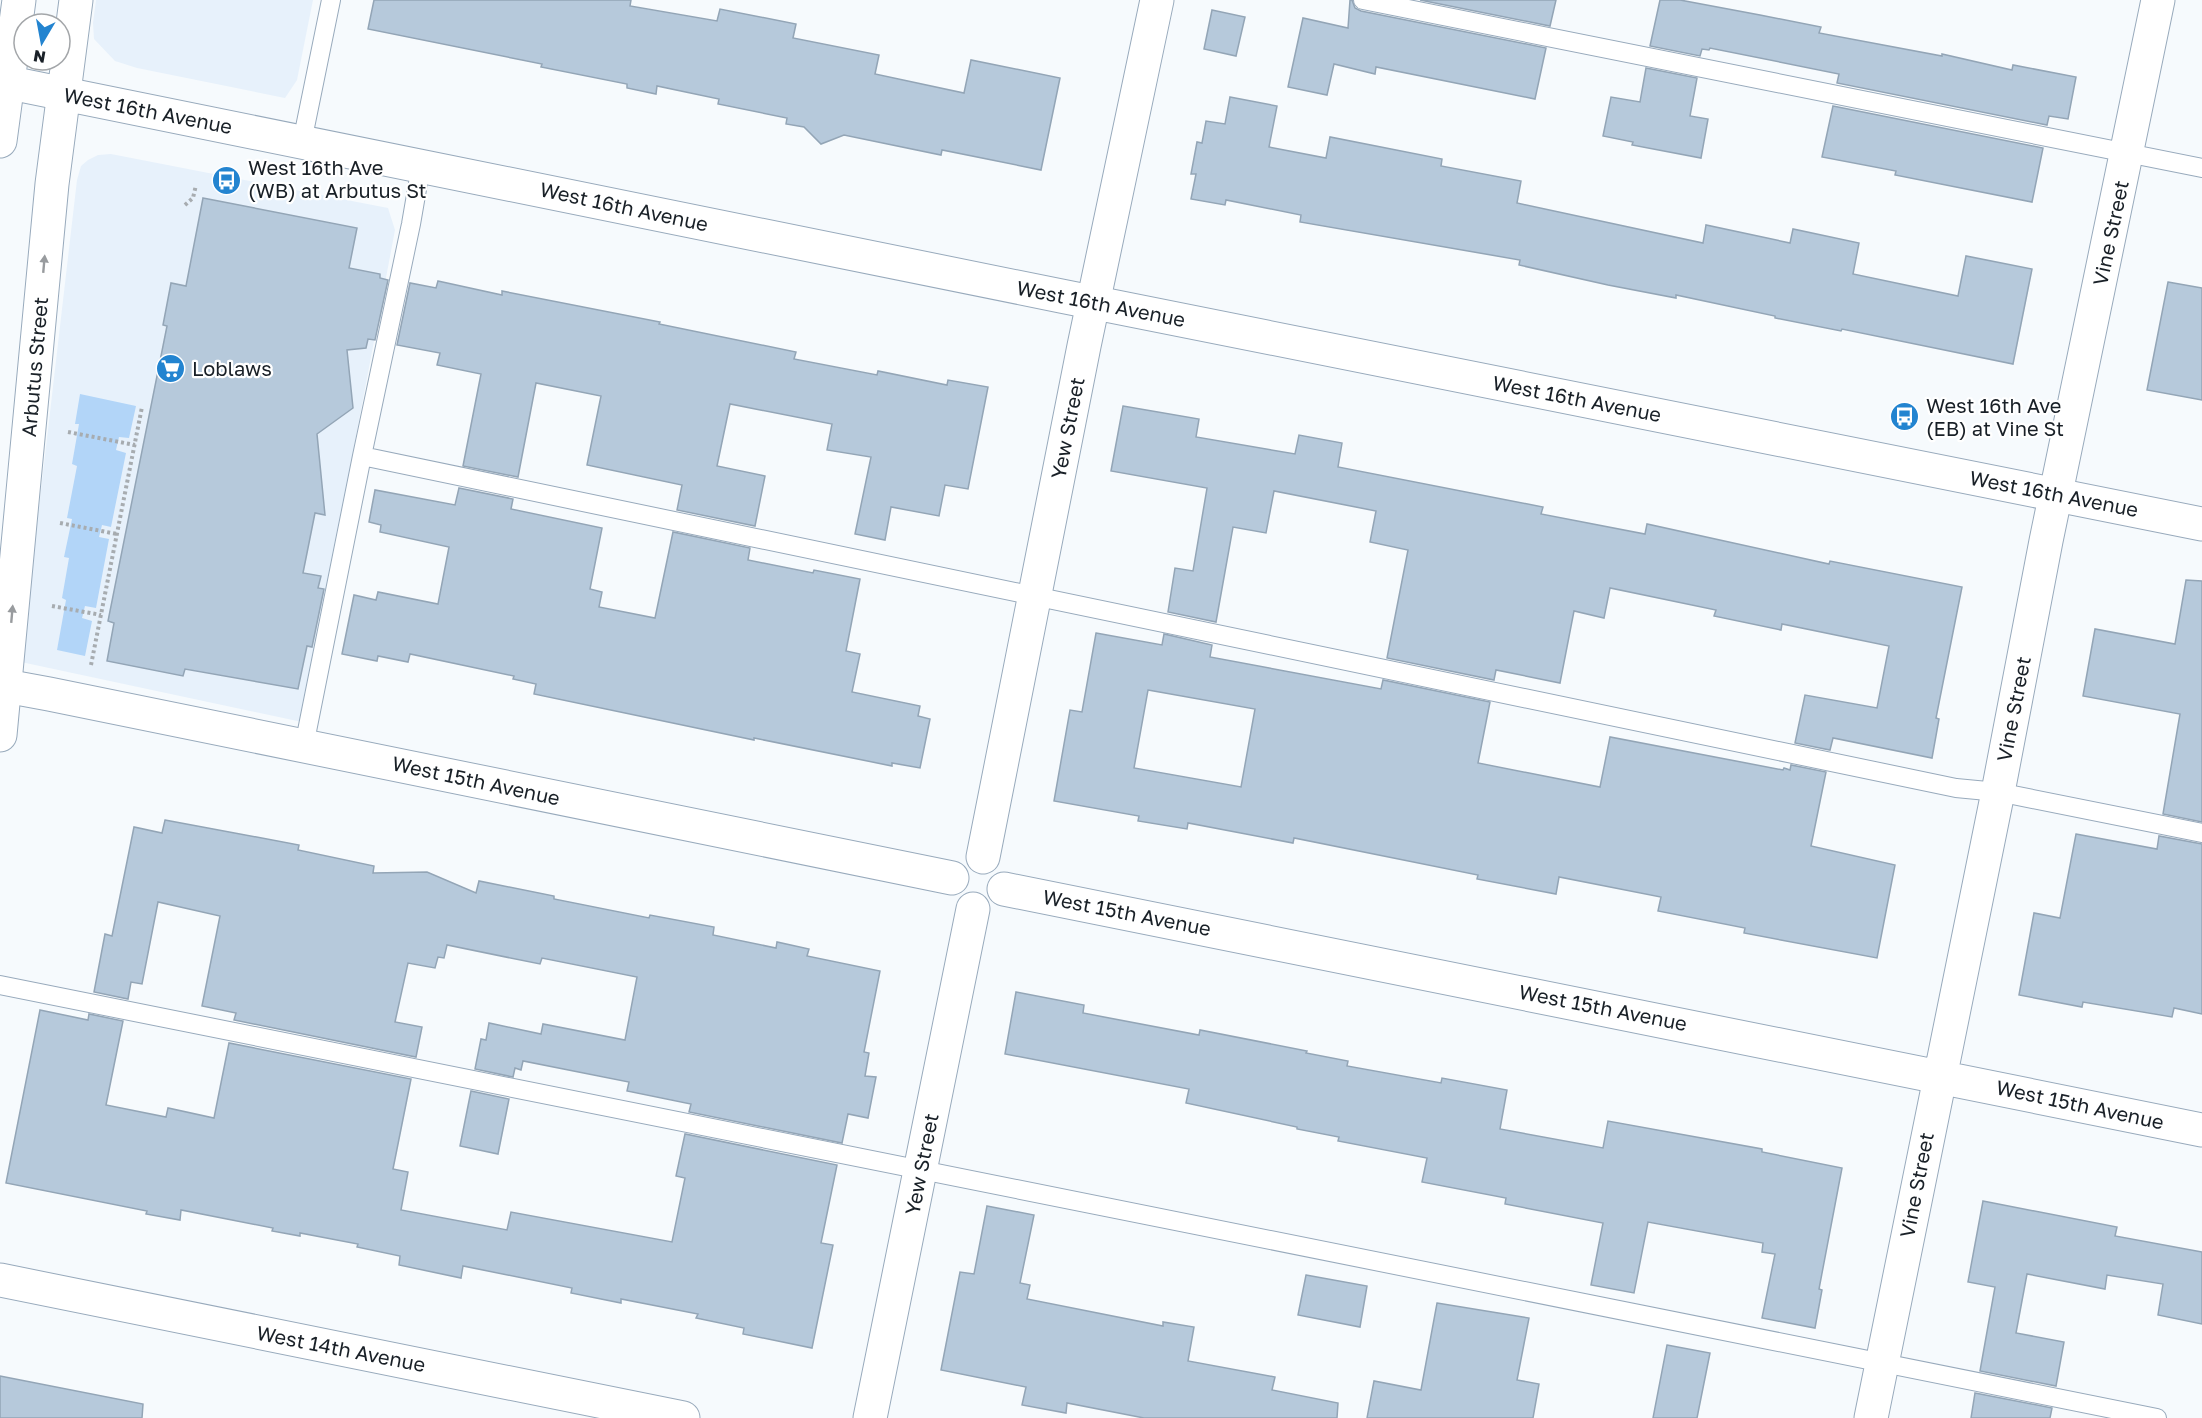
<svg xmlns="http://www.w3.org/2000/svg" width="2202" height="1418" font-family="'Golos Text',sans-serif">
<rect width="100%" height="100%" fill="#f6fafd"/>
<!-- built -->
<path fill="#e7f1fb" d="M 96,0 L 313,0 L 297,80 L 285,98 L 137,68 L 115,61 L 94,39 L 93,23 Z
M 111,154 L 388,208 L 395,230 L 302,722 L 21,662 L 77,180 L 81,166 L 88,160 L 98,155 Z"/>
<!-- green -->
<path fill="#b2d5f8" d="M 80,394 L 136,406 L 129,438 L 119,437 L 116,450 L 126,453 L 111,527 L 102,525 L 99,537 L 109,539 L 96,608 L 85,606 L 82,618 L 92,621 L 85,656 L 57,650 L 66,600 L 62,598 L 69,558 L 64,557 L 72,519 L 67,518 L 77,466 L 72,464 L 79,424 L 75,424 Z"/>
<!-- building -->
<path fill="#b6c9db" stroke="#93a5b6" stroke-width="1.5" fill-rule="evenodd" d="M 374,0 L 631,0 L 630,6 L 717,21 L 720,9 L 796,24 L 793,38 L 879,55 L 875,74 L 964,93 L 971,60 L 1060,78 L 1041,170 L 942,150 L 941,155 L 844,135 L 821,144 L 804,127 L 786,124 L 787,118 L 718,104 L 719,99 L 657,86 L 656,94 L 627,88 L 627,84 L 541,67 L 542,64 L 368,29 Z
M 1350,0 L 1352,0 L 1355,8 L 1361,11 L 1546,48 L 1535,99 L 1376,67 L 1375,74 L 1334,64 L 1327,95 L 1288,87 L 1303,18 L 1348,28 Z
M 1420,0 L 1556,0 L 1550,26 Z
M 1660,0 L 1680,0 L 1760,15 L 1821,27 L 1819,33 L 1942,56 L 1942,54 L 2012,70 L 2013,65 L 2076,77 L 2068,119 L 2049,116 L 2047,125 L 1837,83 L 1839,74 L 1710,48 L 1709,50 L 1702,49 L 1700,56 L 1650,46 Z
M 1212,10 L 1245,17 L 1236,56 L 1204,49 Z
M 1646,68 L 1697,78 L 1690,116 L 1708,119 L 1701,158 L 1632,145 L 1633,142 L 1603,136 L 1611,97 L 1640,102 Z
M 1230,97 L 1277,106 L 1269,147 L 1326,158 L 1330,137 L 1442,159 L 1441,166 L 1521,181 L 1517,203 L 1703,243 L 1706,225 L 1790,243 L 1793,229 L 1859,243 L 1853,274 L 1958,296 L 1966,256 L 2032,269 L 2013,364 L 1842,329 L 1841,331 L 1775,318 L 1775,316 L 1676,295 L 1676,298 L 1608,285 L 1519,265 L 1520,260 L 1300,222 L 1301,215 L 1226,200 L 1225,205 L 1191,199 L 1196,174 L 1191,174 L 1197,142 L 1202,143 L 1206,121 L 1225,124 Z
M 1833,106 L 2043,148 L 2032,202 L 1895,175 L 1896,171 L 1822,157 Z
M 203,198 L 357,228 L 349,268 L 380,274 L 380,278 L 388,280 L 375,340 L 368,339 L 366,348 L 347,350 L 353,408 L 317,434 L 325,515 L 315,513 L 303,573 L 321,576 L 318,588 L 324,589 L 312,647 L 307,646 L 298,689 L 185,669 L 183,676 L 107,661 L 114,623 L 108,621 L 167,326 L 163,325 L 171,283 L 186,286 Z
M 438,281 L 502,295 L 502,291 L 660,322 L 659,324 L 796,352 L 794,359 L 877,375 L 878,371 L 947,385 L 948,380 L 988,387 L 968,489 L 945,485 L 939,516 L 891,507 L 885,540 L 855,534 L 871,457 L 827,450 L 832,424 L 730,404 L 717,466 L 765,476 L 755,526 L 677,510 L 682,485 L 587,465 L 601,396 L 536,383 L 518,477 L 463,466 L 481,374 L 437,365 L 440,353 L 397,345 L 410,283 L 436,288 Z
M 2168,282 L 2202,288 L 2202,400 L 2147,390 Z
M 1123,406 L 1199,419 L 1196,437 L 1295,454 L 1299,435 L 1342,443 L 1338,467 L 1543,507 L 1541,514 L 1645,534 L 1647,524 L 1829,564 L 1830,561 L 1962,587 L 1936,718 L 1939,719 L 1932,758 L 1833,738 L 1830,750 L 1795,743 L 1805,695 L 1877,708 L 1889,646 L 1782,624 L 1781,630 L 1714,616 L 1716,610 L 1610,588 L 1604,618 L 1574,611 L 1560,683 L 1496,670 L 1494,680 L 1387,658 L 1408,550 L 1370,542 L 1376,511 L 1274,491 L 1266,533 L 1233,527 L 1216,622 L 1168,612 L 1175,568 L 1193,571 L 1207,488 L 1111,471 Z
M 459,488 L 513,499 L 511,509 L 602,528 L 590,589 L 602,592 L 599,607 L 655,618 L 673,532 L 750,548 L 748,560 L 813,573 L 814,570 L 860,579 L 846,651 L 860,654 L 852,692 L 920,706 L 918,716 L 930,719 L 920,768 L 892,763 L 892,766 L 754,738 L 754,740 L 534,694 L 536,684 L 513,679 L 514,676 L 410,654 L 408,662 L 378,656 L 377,661 L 342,654 L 354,595 L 376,600 L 378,592 L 438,604 L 449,547 L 380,532 L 381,525 L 369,522 L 375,490 L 455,505 Z
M 2186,580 L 2202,581 L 2202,822 L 2163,814 L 2180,714 L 2083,696 L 2095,629 L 2175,644 Z
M 1096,633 L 1162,645 L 1164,634 L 1212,645 L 1210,657 L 1381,689 L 1383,680 L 1490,702 L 1478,763 L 1600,787 L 1610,737 L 1783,770 L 1784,768 L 1790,770 L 1791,765 L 1826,772 L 1811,846 L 1895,865 L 1877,958 L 1744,933 L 1745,928 L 1658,911 L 1661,897 L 1559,877 L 1556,894 L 1477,879 L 1478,875 L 1294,838 L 1293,843 L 1188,823 L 1187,829 L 1138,821 L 1139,816 L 1054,801 L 1070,710 L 1082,712 ZM 1148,690 L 1255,709 L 1241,787 L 1134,768 Z
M 165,820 L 299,845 L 298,850 L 374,866 L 373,873 L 427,872 L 476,893 L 479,881 L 554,896 L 554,899 L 649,918 L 650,915 L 714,927 L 713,935 L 776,948 L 777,942 L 809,949 L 807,956 L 880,971 L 864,1052 L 869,1053 L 865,1076 L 876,1077 L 868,1118 L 848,1114 L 842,1143 L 689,1112 L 691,1104 L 627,1091 L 629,1082 L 523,1061 L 521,1070 L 515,1068 L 513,1077 L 475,1069 L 481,1039 L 486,1040 L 489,1023 L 541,1034 L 543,1024 L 625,1040 L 637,977 L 542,958 L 540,964 L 447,945 L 444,958 L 438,957 L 435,968 L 408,963 L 395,1022 L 422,1027 L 416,1057 L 234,1020 L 236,1013 L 202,1006 L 220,916 L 158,902 L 142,984 L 131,982 L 128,999 L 94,992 L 105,934 L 112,936 L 134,827 L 162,833 Z
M 2076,834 L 2157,849 L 2159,836 L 2202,844 L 2202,1014 L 2174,1008 L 2172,1017 L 2083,1002 L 2082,1007 L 2019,995 L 2034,913 L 2060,918 Z
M 1016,992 L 1084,1005 L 1083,1013 L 1199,1035 L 1200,1030 L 1307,1051 L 1306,1053 L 1348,1061 L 1347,1066 L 1441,1083 L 1442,1078 L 1507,1090 L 1500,1129 L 1603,1148 L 1608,1121 L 1762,1149 L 1762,1152 L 1842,1168 L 1819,1289 L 1822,1290 L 1815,1328 L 1762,1318 L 1775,1254 L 1762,1252 L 1763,1243 L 1648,1222 L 1634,1293 L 1591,1285 L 1603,1223 L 1505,1204 L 1506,1198 L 1422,1182 L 1427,1158 L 1338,1141 L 1339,1137 L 1297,1129 L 1297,1127 L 1186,1103 L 1189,1089 L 1005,1054 Z
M 40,1010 L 88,1020 L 89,1014 L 123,1021 L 106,1105 L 166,1117 L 168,1108 L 214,1118 L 229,1043 L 411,1079 L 393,1169 L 408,1172 L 401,1210 L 507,1230 L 511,1212 L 672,1242 L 685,1178 L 676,1176 L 685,1134 L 837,1165 L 821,1243 L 833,1245 L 812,1348 L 743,1334 L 744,1328 L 696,1318 L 698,1314 L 621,1299 L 621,1303 L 571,1293 L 572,1288 L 463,1266 L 461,1278 L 399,1265 L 400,1256 L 357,1247 L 358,1244 L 300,1233 L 300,1236 L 272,1231 L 273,1228 L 181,1210 L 180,1220 L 146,1214 L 147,1211 L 6,1183 Z
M 471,1091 L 509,1099 L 498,1154 L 460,1146 Z
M 1983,1201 L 2117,1227 L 2115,1236 L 2202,1252 L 2202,1324 L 2158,1315 L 2163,1284 L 2107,1275 L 2105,1289 L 2027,1274 L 2016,1333 L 2064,1342 L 2056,1386 L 1980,1371 L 1995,1287 L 1968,1282 Z
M 987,1206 L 1034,1215 L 1020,1283 L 1030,1285 L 1027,1299 L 1163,1326 L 1163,1322 L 1194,1327 L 1188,1361 L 1275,1377 L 1272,1390 L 1338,1403 L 1337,1418 L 1144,1418 L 1067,1403 L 1066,1413 L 1022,1405 L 1026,1387 L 941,1370 L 960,1272 L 974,1274 Z
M 1306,1275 L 1367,1286 L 1360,1327 L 1298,1315 Z
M 1437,1303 L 1529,1318 L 1517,1380 L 1539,1384 L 1533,1418 L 1367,1418 L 1374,1381 L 1421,1390 Z
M 1667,1345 L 1710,1353 L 1697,1418 L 1653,1418 Z
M 0,1376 L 143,1404 L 142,1418 L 0,1418 Z
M 1975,1393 L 2052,1408 L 2050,1418 L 1971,1418 Z"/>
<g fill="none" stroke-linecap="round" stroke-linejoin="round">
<defs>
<path id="service" d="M 1363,0 L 2202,168
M 302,142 L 331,0
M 362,456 L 1956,788 L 1998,792 L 2202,833
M 304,746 L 362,456 L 411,224 L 421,166
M 0,985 L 2157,1418"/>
<path id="minor" d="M 0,685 L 49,694 L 952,878
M 983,857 L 1084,346 L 1157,0
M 1004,889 L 2202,1130
M 0,1280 L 683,1418
M 870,1418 L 973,909
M 1871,1418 L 1998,792 L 2046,541 L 2158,0"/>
<path id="secondary" d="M 0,81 L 1061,296 L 2202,524
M 0,141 L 19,0
M 0,735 L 52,184 L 76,0"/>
</defs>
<!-- service casing -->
<use href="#service" stroke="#98aabc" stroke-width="20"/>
<!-- minor casing -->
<use href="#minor" stroke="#98aabc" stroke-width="35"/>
<!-- secondary casing -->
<use href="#secondary" stroke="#98aabc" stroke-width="35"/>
<!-- path -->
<path stroke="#a7acb0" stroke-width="4" stroke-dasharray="3 3" stroke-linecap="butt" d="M 185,205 L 193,198 L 196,185
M 1905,417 L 1906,407
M 68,432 L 135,445
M 60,523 L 117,534
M 52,606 L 101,615
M 91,665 L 142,407"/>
<!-- service -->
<use href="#service" stroke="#fff" stroke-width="18"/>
<!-- minor -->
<use href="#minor" stroke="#fff" stroke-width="33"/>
<!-- secondary -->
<use href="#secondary" stroke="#fff" stroke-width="33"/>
</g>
<!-- one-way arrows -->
<defs><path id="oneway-solid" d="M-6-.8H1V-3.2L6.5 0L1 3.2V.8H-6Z" transform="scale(1.5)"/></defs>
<g fill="#989b9e">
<use href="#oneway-solid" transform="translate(44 264) rotate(-85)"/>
<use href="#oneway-solid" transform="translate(12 614) rotate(-85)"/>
</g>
<!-- icons -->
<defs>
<symbol id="bus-disc" viewBox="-11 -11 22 22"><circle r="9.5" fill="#2384d0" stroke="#fff"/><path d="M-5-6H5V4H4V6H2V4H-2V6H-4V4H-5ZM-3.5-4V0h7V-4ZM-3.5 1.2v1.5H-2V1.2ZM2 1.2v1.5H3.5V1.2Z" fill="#fff"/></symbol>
<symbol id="supermarket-disc" viewBox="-11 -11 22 22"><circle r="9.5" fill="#2384d0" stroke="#fff"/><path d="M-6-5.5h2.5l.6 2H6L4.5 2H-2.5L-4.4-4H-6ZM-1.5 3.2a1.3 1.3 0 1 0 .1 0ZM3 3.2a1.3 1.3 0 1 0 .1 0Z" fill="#fff"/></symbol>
</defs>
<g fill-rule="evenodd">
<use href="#bus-disc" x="210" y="164" width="33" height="33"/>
<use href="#supermarket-disc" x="154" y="352" width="33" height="33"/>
<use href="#bus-disc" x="1888" y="400" width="33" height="33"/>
</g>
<g text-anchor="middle" stroke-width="4.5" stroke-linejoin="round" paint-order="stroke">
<!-- street labels -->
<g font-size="20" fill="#192027" stroke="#fff">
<text transform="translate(148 111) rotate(11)" y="7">West 16th Avenue</text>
<text transform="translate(624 207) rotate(12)" y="7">West 16th Avenue</text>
<text transform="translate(2111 233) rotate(-78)" y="7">Vine Street</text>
<text transform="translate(1101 304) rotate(11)" y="7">West 16th Avenue</text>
<text transform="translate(35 367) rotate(-85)" y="7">Arbutus Street</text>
<text transform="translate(1577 399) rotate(11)" y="7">West 16th Avenue</text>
<text transform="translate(1068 428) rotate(-79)" y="7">Yew Street</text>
<text transform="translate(2054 494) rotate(11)" y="7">West 16th Avenue</text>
<text transform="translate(2014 709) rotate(-79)" y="7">Vine Street</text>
<text transform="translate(476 781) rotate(12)" y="7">West 15th Avenue</text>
<text transform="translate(1127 913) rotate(11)" y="7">West 15th Avenue</text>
<text transform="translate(1603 1008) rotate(11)" y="7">West 15th Avenue</text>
<text transform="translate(2080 1105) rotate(12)" y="7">West 15th Avenue</text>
<text transform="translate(922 1164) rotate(-79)" y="7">Yew Street</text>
<text transform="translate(1917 1185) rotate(-79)" y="7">Vine Street</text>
<text transform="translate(341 1349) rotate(11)" y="7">West 14th Avenue</text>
</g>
<!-- poi labels -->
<g font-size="20" fill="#192027" stroke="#fff" text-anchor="start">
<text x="248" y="175">West 16th Ave<tspan x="248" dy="23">(WB) at Arbutus St</tspan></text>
<text x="192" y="376">Loblaws</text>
<text x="1926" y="413">West 16th Ave<tspan x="1926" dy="23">(EB) at Vine St</tspan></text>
</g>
</g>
<!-- north arrow -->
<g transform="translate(42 42) rotate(190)"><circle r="28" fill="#ffffff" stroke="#a3a6a9" stroke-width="1.5"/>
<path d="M0-4.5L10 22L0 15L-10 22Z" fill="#2384d0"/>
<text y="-9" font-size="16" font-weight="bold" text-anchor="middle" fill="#192027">N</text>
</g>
</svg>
